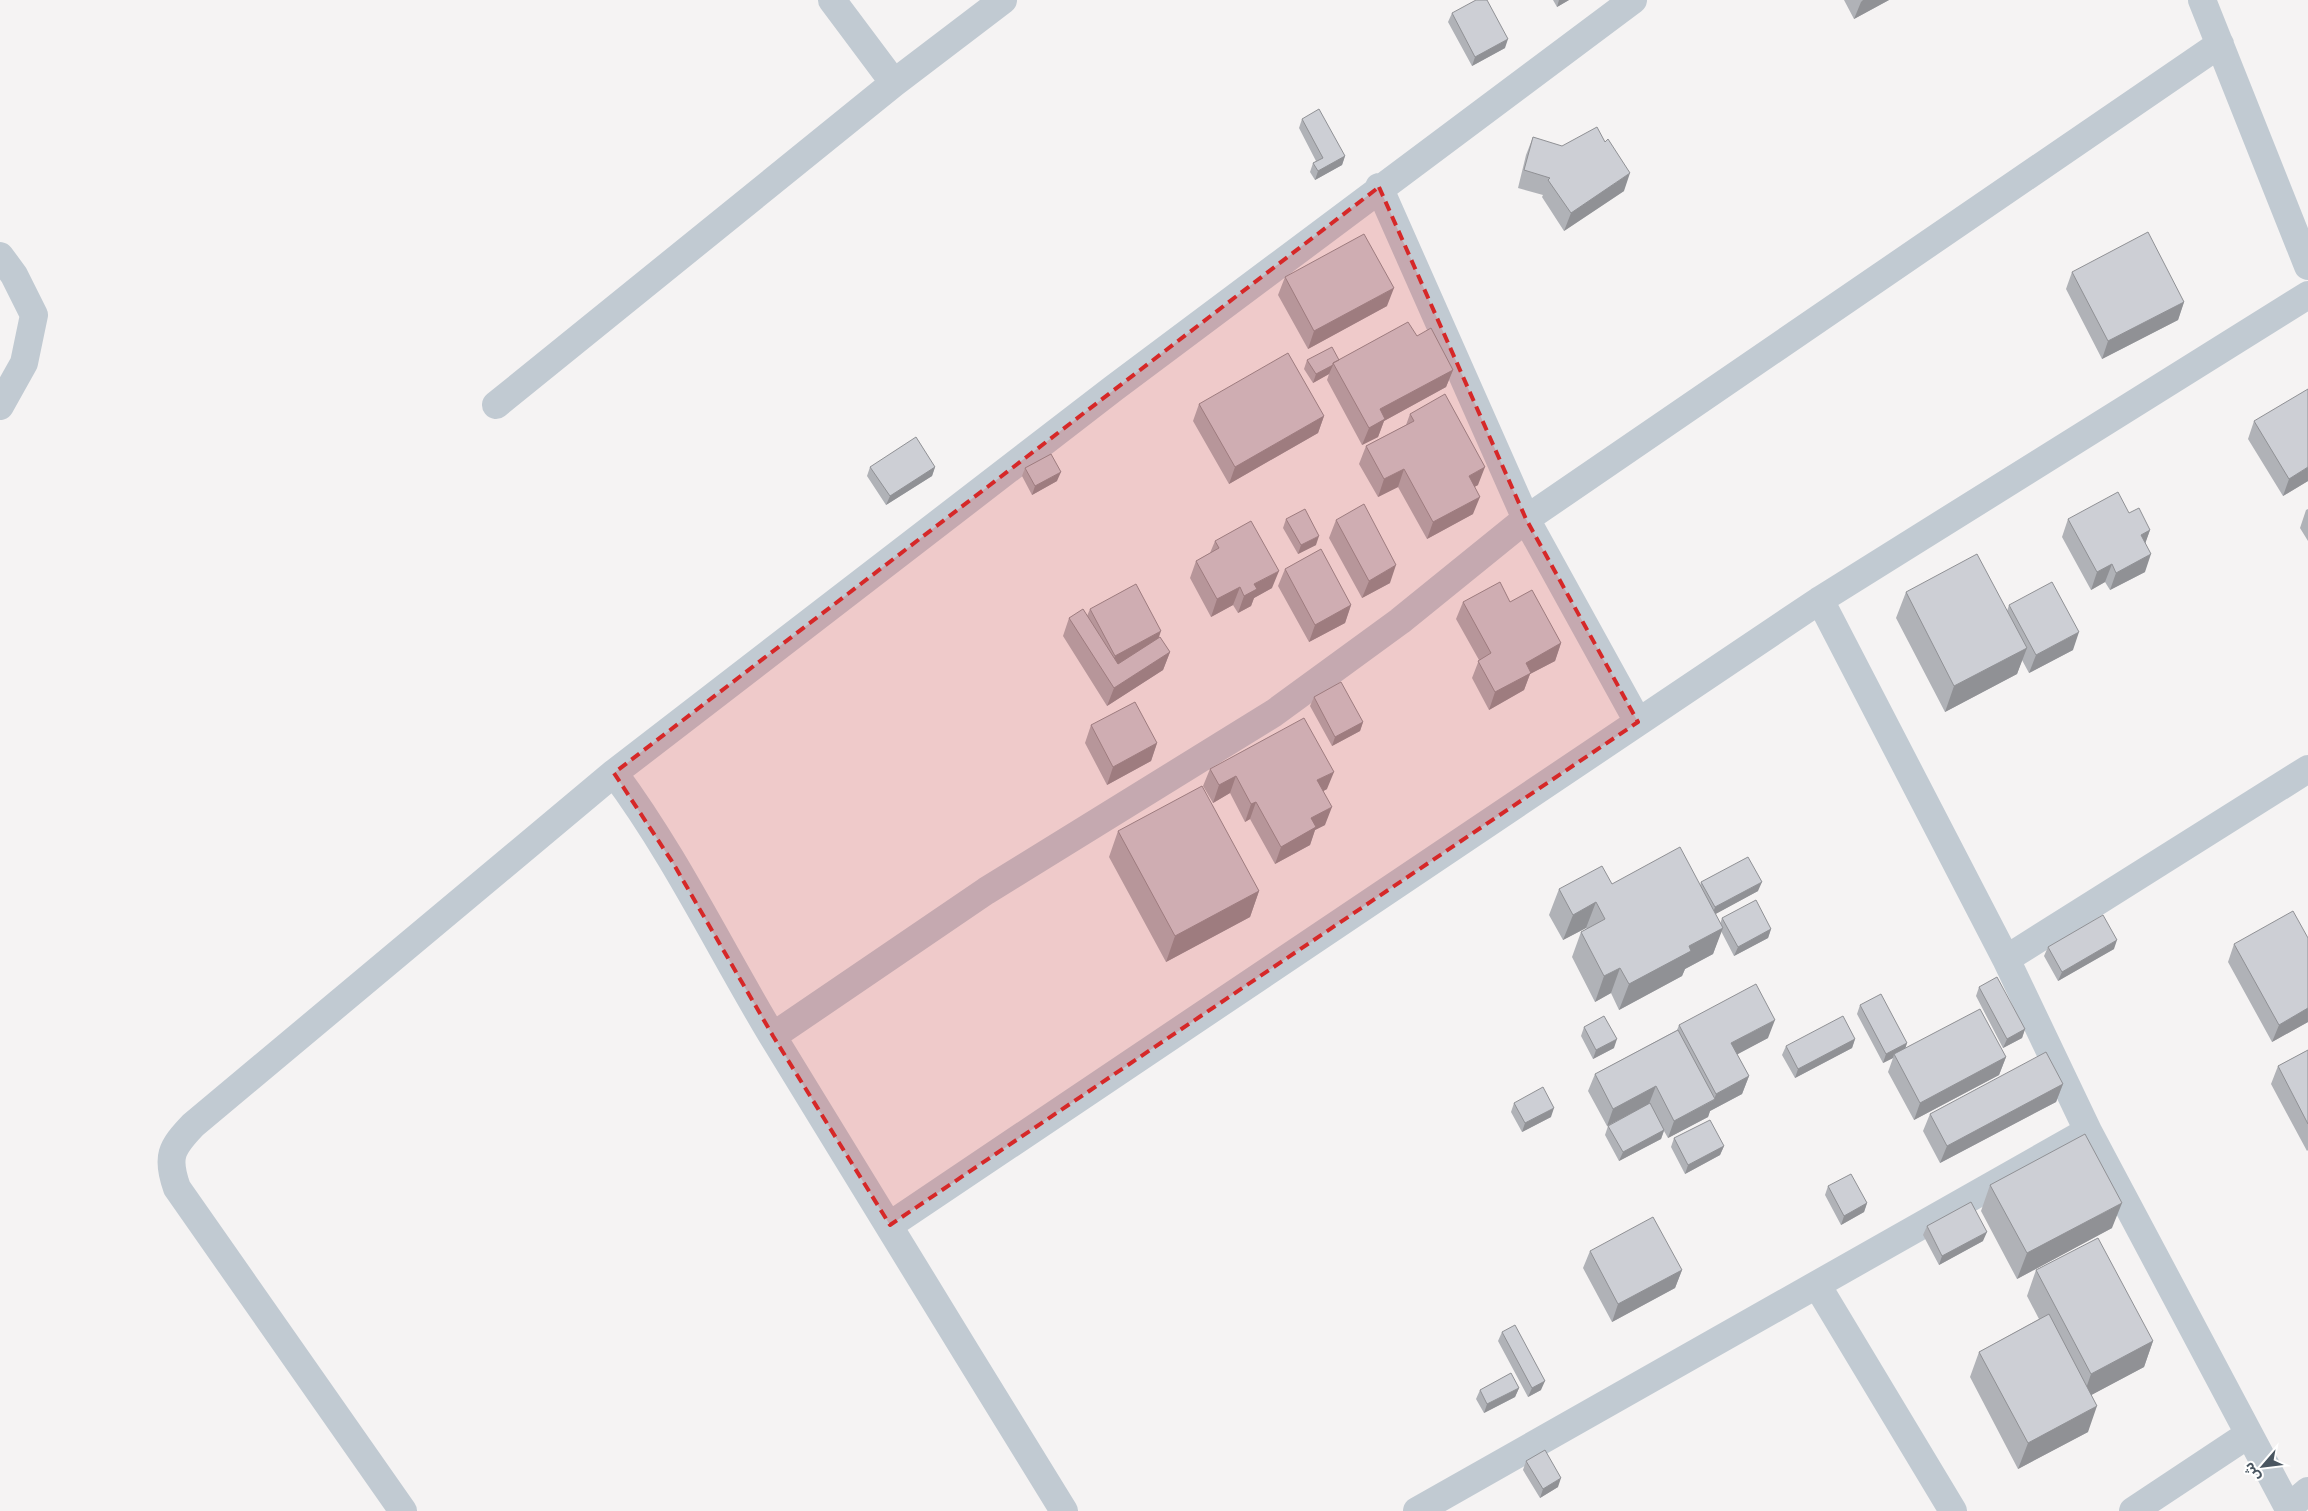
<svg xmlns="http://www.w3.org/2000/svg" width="2308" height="1511" font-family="Quicksand,'Noto Sans Arabic',sans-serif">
<rect width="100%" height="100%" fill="#f5f3f3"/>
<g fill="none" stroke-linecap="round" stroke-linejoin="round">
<!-- street -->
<path stroke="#c1cad2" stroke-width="28" d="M 832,0 L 894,83
M 2202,0 L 2308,266
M 1379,187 L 1526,519 L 1638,722
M 0,256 L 14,275 L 34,315 L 24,363 L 0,406
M 496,405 L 894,83 L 1003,0
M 2006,959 L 2308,769
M 773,1036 L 986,891 L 1274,713 L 1400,621 L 1526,519 L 2220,44
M 2088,1131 L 2290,1511
M 890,1225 L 1820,600 L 2308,295
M 1817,1285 L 1953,1511
M 2288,1508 L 2308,1491
M 403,1511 L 177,1188 C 166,1157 171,1148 193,1125 L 614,773
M 1064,1511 C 967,1353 869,1196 773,1037 C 720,949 675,855 614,773 L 1114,388 L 1633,0
M 1417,1511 L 2088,1131 L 2006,959 L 1820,600
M 2133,1511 L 2249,1434"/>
</g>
<!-- wall -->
<path fill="#b0b2b7" d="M 1553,0 L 1569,0 L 1557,7 Z
M 1844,0 L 1889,0 L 1854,19 Z
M 1452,13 L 1505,48 L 1472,66 L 1448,22 Z
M 1302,119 L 1345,156 L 1342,165 L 1315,180 L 1310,172 L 1313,163 L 1316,161 L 1299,128 Z
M 1533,137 L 1624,191 L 1564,231 L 1542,197 L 1543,195 L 1518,188 L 1526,155 Z
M 2072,272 L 2184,302 L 2178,320 L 2102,359 L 2066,289 Z
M 1285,277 L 1387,306 L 1308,349 L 1278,295 Z
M 1417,336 L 1453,370 L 1446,387 L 1384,421 L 1378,437 L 1362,445 L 1327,380 L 1329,374 L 1313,383 L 1304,369 L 1307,360 L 1339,360 Z
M 1199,404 L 1324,416 L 1318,433 L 1229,484 L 1193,421 Z
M 1410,414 L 1478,485 L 1474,487 L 1473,514 L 1427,539 L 1398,487 L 1378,497 L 1359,464 L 1366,446 L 1406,425 Z
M 2254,421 L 2308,481 L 2283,496 L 2248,439 Z
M 870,467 L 935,467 L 932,476 L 886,505 L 867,476 Z
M 1025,468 L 1057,481 L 1032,495 L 1022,476 Z
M 2308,509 L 2308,541 L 2300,528 L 2306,510 Z
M 2129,513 L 2150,530 L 2145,543 L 2145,572 L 2110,590 L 2105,582 L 2091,590 L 2062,537 L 2068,519 Z
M 1286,519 L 1316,545 L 1298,554 L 1283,528 Z
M 1336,520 L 1390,583 L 1362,598 L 1329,538 Z
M 1215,541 L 1272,588 L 1254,598 L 1251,606 L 1238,613 L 1233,605 L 1211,617 L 1190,578 L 1196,561 L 1210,553 Z
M 1285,569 L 1351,605 L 1345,623 L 1309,642 L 1278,586 Z
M 1906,592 L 2007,611 L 2009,605 L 2073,650 L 2029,673 L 2022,660 L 2017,674 L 1945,712 L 1896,618 Z
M 1463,602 L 1510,602 L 1561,643 L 1555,661 L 1530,674 L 1524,690 L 1489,710 L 1472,678 L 1479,660 L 1456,619 Z
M 1090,609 L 1159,638 L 1170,652 L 1163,670 L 1107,706 L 1063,636 L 1069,618 L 1087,616 Z
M 1314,697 L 1363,722 L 1360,731 L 1332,746 L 1310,706 Z
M 1091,725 L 1157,743 L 1151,761 L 1107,785 L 1085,743 Z
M 1210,769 L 1327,789 L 1323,791 L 1325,825 L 1315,830 L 1310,845 L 1275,864 L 1250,819 L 1245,822 L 1230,793 L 1213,803 L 1203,786 Z
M 1118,831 L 1259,891 L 1250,917 L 1166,962 L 1109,857 Z
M 1701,882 L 1758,891 L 1715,914 L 1720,924 L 1722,918 L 1771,929 L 1768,938 L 1734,956 L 1721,931 L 1713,954 L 1685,969 L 1682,976 L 1619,1010 L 1611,993 L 1595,1002 L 1572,957 L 1581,932 L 1587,929 L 1586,928 L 1563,940 L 1549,915 L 1559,889 L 1612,884 L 1700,886 Z
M 2308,938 L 2308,1022 L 2272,1042 L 2228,962 L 2234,944 Z
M 2048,947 L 2114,949 L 2058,981 L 2044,956 Z
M 1979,987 L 2025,1029 L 2022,1038 L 2003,1048 L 1976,996 Z
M 1860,1005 L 1907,1043 L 1905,1049 L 2006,1057 L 1999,1075 L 1914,1120 L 1888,1072 L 1893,1058 L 1883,1063 L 1857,1014 Z
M 1679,1025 L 1768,1038 L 1737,1054 L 1749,1076 L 1742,1094 L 1710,1111 L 1708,1117 L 1668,1138 L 1664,1131 L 1661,1139 L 1619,1161 L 1605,1135 L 1608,1126 L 1649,1104 L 1607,1126 L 1588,1091 L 1595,1074 L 1677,1030 Z
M 1584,1027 L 1614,1048 L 1593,1059 L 1581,1036 Z
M 1855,1039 L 1852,1048 L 1795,1078 L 1782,1055 L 1786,1046 Z
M 2308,1050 L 2308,1150 L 2307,1151 L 2271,1084 L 2278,1066 Z
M 2063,1084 L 2056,1102 L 1940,1163 L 1923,1131 L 1930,1114 Z
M 1514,1103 L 1551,1117 L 1522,1132 L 1511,1112 Z
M 1674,1138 L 1724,1146 L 1720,1155 L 1685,1174 L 1671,1147 Z
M 1990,1185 L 2112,1228 L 2017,1279 L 1981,1211 Z
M 1828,1186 L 1867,1203 L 1864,1212 L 1841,1225 L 1825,1195 Z
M 1927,1226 L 1983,1241 L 1939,1265 L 1923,1235 Z
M 1590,1251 L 1682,1270 L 1675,1288 L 1612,1322 L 1583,1268 Z
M 2036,1270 L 2153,1341 L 2144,1367 L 2091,1395 L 2088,1432 L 2018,1469 L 1970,1377 L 1979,1352 L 2039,1319 L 2027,1296 Z
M 1502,1332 L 1541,1390 L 1528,1397 L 1498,1341 Z
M 1519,1388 L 1515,1397 L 1484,1413 L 1476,1399 L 1480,1390 Z
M 1526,1461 L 1558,1487 L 1540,1498 L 1523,1470 Z"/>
<!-- shaded-wall -->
<path fill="#909195" d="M 1559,0 L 1569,0 L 1557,7 Z
M 1863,0 L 1889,0 L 1854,19 L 1861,2 Z
M 1508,39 L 1505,48 L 1472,66 L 1475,57 Z
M 1345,156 L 1342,165 L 1315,180 L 1318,171 Z
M 1630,173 L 1624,191 L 1564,231 L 1571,213 Z
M 1394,288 L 1387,306 L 1308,349 L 1314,331 Z
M 2184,302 L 2178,320 L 2102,359 L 2108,341 Z
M 1333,365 L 1329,374 L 1313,383 L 1316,374 Z
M 1453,370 L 1446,387 L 1384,421 L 1378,437 L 1362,445 L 1369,428 L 1380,409 Z
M 1324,416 L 1318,433 L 1229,484 L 1235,467 Z
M 935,467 L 932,476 L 886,505 L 890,496 Z
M 1485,467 L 1478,485 L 1462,494 L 1469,476 Z
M 2308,467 L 2308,481 L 2283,496 L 2289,479 Z
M 1404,469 L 1398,487 L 1378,497 L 1384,479 Z
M 1061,472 L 1057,481 L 1032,495 L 1035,486 Z
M 1480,497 L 1473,514 L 1427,539 L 1433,522 Z
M 2150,530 L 2144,547 L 2141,535 Z
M 1319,536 L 1316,545 L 1298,554 L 1301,545 Z
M 2151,554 L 2145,572 L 2110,590 L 2116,573 Z
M 2112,564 L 2105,582 L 2091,590 L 2097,572 Z
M 1396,565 L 1390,583 L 1362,598 L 1369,581 Z
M 1279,571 L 1272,588 L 1254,598 L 1251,606 L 1238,613 L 1244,596 L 1254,584 Z
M 1240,587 L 1233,605 L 1211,617 L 1217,599 Z
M 1351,605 L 1345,623 L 1309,642 L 1315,625 Z
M 1161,631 L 1155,649 L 1108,673 L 1115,656 Z
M 2079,632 L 2073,650 L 2029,673 L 2036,655 Z
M 1561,643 L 1555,661 L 1530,674 L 1524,690 L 1489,710 L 1495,692 L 1526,663 Z
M 2027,648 L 2017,674 L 1945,712 L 1954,686 Z
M 1170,652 L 1163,670 L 1107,706 L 1114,688 Z
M 1363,722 L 1360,731 L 1332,746 L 1335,737 Z
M 1157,743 L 1151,761 L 1107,785 L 1113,767 Z
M 1334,772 L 1327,789 L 1311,798 L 1317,780 Z
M 1236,776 L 1230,793 L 1213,803 L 1219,785 Z
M 1256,802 L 1250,819 L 1245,822 L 1251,804 Z
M 1332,807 L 1325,825 L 1315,830 L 1310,845 L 1275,864 L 1281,847 L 1311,818 Z
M 1762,882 L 1758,891 L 1712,916 L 1715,907 Z
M 1259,891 L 1250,917 L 1166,962 L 1175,936 Z
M 1596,902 L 1586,928 L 1563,940 L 1573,915 Z
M 1723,928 L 1713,954 L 1685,969 L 1682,976 L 1619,1010 L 1629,984 L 1689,946 Z
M 1771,929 L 1768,938 L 1734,956 L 1738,947 Z
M 2117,940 L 2114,949 L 2058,981 L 2062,972 Z
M 1620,968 L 1611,993 L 1595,1002 L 1604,976 Z
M 2308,1008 L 2308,1022 L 2272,1042 L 2279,1025 Z
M 1775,1020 L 1768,1038 L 1725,1061 L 1731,1043 Z
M 2025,1029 L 2022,1038 L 2003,1048 L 2007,1039 Z
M 1617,1039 L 1614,1048 L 1593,1059 L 1596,1050 Z
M 1855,1039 L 1852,1048 L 1795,1078 L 1798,1069 Z
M 1907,1043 L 1904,1052 L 1894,1054 L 1893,1058 L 1883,1063 L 1886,1054 Z
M 2006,1057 L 1999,1075 L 1914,1120 L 1920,1103 Z
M 1749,1076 L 1742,1094 L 1710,1111 L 1708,1117 L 1668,1138 L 1674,1121 L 1714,1100 L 1716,1094 Z
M 2063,1084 L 2056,1102 L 1940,1163 L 1947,1146 Z
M 1656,1086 L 1649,1104 L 1607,1126 L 1613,1109 Z
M 1554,1108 L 1551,1117 L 1522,1132 L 1525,1123 Z
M 1664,1130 L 1661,1139 L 1619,1161 L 1623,1152 Z
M 1724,1146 L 1720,1155 L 1685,1174 L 1688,1165 Z
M 1867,1203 L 1864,1212 L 1841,1225 L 1844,1216 Z
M 2122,1203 L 2112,1228 L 2017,1279 L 2027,1253 Z
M 1987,1232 L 1983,1241 L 1939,1265 L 1942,1256 Z
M 1682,1270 L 1675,1288 L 1612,1322 L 1618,1304 Z
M 2153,1341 L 2144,1367 L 2082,1400 L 2091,1374 Z
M 1545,1381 L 1541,1390 L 1528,1397 L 1532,1388 Z
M 1519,1388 L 1515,1397 L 1484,1413 L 1487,1404 Z
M 2097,1406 L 2088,1432 L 2018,1469 L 2028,1443 Z
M 1561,1478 L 1558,1487 L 1540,1498 L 1543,1489 Z"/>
<!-- building -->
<path fill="#cdcfd5" stroke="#909195" d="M 1476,0 L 1487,0 L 1508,39 L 1475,57 L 1452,13 Z
M 1319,109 L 1345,156 L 1318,171 L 1313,163 L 1323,158 L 1302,119 Z
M 1597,127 L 1605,142 L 1608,139 L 1630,173 L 1571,213 L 1548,180 L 1550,178 L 1524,170 L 1533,137 L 1562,146 Z
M 2148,232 L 2184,302 L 2108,341 L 2072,272 Z
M 1364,234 L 1394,288 L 1314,331 L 1285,277 Z
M 1408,322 L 1417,336 L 1431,328 L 1453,370 L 1380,409 L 1385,419 L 1369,428 L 1333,363 Z
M 1332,347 L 1339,360 L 1333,363 L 1333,365 L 1316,374 L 1307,360 Z
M 1288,353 L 1324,416 L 1235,467 L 1199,404 Z
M 2308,389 L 2308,467 L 2289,479 L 2254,421 Z
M 1445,394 L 1485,467 L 1469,476 L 1480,497 L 1433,522 L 1404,469 L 1384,479 L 1366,446 L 1414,421 L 1410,414 Z
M 916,437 L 935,467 L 890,496 L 870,467 Z
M 1051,454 L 1061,472 L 1035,486 L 1025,468 Z
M 2118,492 L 2129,513 L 2139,508 L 2150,530 L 2141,535 L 2151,554 L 2116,573 L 2112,564 L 2097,572 L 2068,519 Z
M 1364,504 L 1396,565 L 1369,581 L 1336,520 Z
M 1305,509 L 1319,536 L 1301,545 L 1286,519 Z
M 1251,521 L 1279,571 L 1254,584 L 1257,589 L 1244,596 L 1240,587 L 1217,599 L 1196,561 L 1219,548 L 1215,541 Z
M 1321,549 L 1351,605 L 1315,625 L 1285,569 Z
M 1977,554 L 2027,648 L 1954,686 L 1906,592 Z
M 1500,582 L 1510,602 L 1532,590 L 1561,643 L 1526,663 L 1531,673 L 1495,692 L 1478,661 L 1491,653 L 1463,602 Z
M 2052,582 L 2079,632 L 2036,655 L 2009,605 Z
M 1136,584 L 1161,631 L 1115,656 L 1090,609 Z
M 1083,609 L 1118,664 L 1160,637 L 1170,652 L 1114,688 L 1069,618 Z
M 1341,682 L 1363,722 L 1335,737 L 1314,697 Z
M 1135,702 L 1157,743 L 1113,767 L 1091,725 Z
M 1304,718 L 1334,772 L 1317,780 L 1332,807 L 1311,818 L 1316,827 L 1281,847 L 1256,802 L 1251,804 L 1236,776 L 1219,785 L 1210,769 Z
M 1202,786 L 1259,891 L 1175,936 L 1118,831 Z
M 1680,847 L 1723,928 L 1689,946 L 1691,951 L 1629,984 L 1620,968 L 1604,976 L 1581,932 L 1605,919 L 1596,902 L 1573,915 L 1559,889 L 1602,866 L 1612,884 Z
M 1748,857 L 1762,882 L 1715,907 L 1701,882 Z
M 1756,900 L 1771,929 L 1738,947 L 1722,918 Z
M 2293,911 L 2308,938 L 2308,1008 L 2279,1025 L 2234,944 Z
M 2103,915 L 2117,940 L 2062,972 L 2048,947 Z
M 1997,977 L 2025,1029 L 2007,1039 L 1979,987 Z
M 1756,984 L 1775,1020 L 1731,1043 L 1749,1076 L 1716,1094 L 1679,1025 Z
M 1881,994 L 1907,1043 L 1886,1054 L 1860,1005 Z
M 1980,1009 L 2006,1057 L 1920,1103 L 1894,1054 Z
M 1604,1016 L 1617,1039 L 1596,1050 L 1584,1027 Z
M 1843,1016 L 1855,1039 L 1798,1069 L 1786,1046 Z
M 1678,1030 L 1715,1099 L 1674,1121 L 1656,1086 L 1613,1109 L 1595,1074 Z
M 2308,1050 L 2308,1124 L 2278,1066 Z
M 2046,1052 L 2063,1084 L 1947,1146 L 1930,1114 Z
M 1543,1087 L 1554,1108 L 1525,1123 L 1514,1103 Z
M 1650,1103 L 1664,1130 L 1623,1152 L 1608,1126 Z
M 1710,1120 L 1724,1146 L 1688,1165 L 1674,1138 Z
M 2085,1134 L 2122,1203 L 2027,1253 L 1990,1185 Z
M 1851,1174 L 1867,1203 L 1844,1216 L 1828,1186 Z
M 1971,1202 L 1987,1232 L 1942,1256 L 1927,1226 Z
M 1653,1217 L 1682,1270 L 1618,1304 L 1590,1251 Z
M 2098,1238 L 2153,1341 L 2091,1374 L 2036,1270 Z
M 2049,1314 L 2097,1406 L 2028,1443 L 1979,1352 Z
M 1515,1325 L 1545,1381 L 1532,1388 L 1502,1332 Z
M 1511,1373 L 1519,1388 L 1487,1404 L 1480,1390 Z
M 1545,1450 L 1561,1478 L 1543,1489 L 1526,1461 Z"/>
<!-- marked area -->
<path fill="#d62828" fill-opacity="0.2" stroke="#d62828" stroke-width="4" stroke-dasharray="10 6" stroke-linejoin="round" d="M 1379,187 L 1526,519 L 1638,722 L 890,1225 L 773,1036 L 673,863 L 614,773 Z"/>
<!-- north arrow -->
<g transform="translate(2263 1466) rotate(242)" stroke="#ffffff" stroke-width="4" paint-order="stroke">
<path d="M0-4L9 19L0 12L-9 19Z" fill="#4a5661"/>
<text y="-8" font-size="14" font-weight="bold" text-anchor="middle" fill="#4a5661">ش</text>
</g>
</svg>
